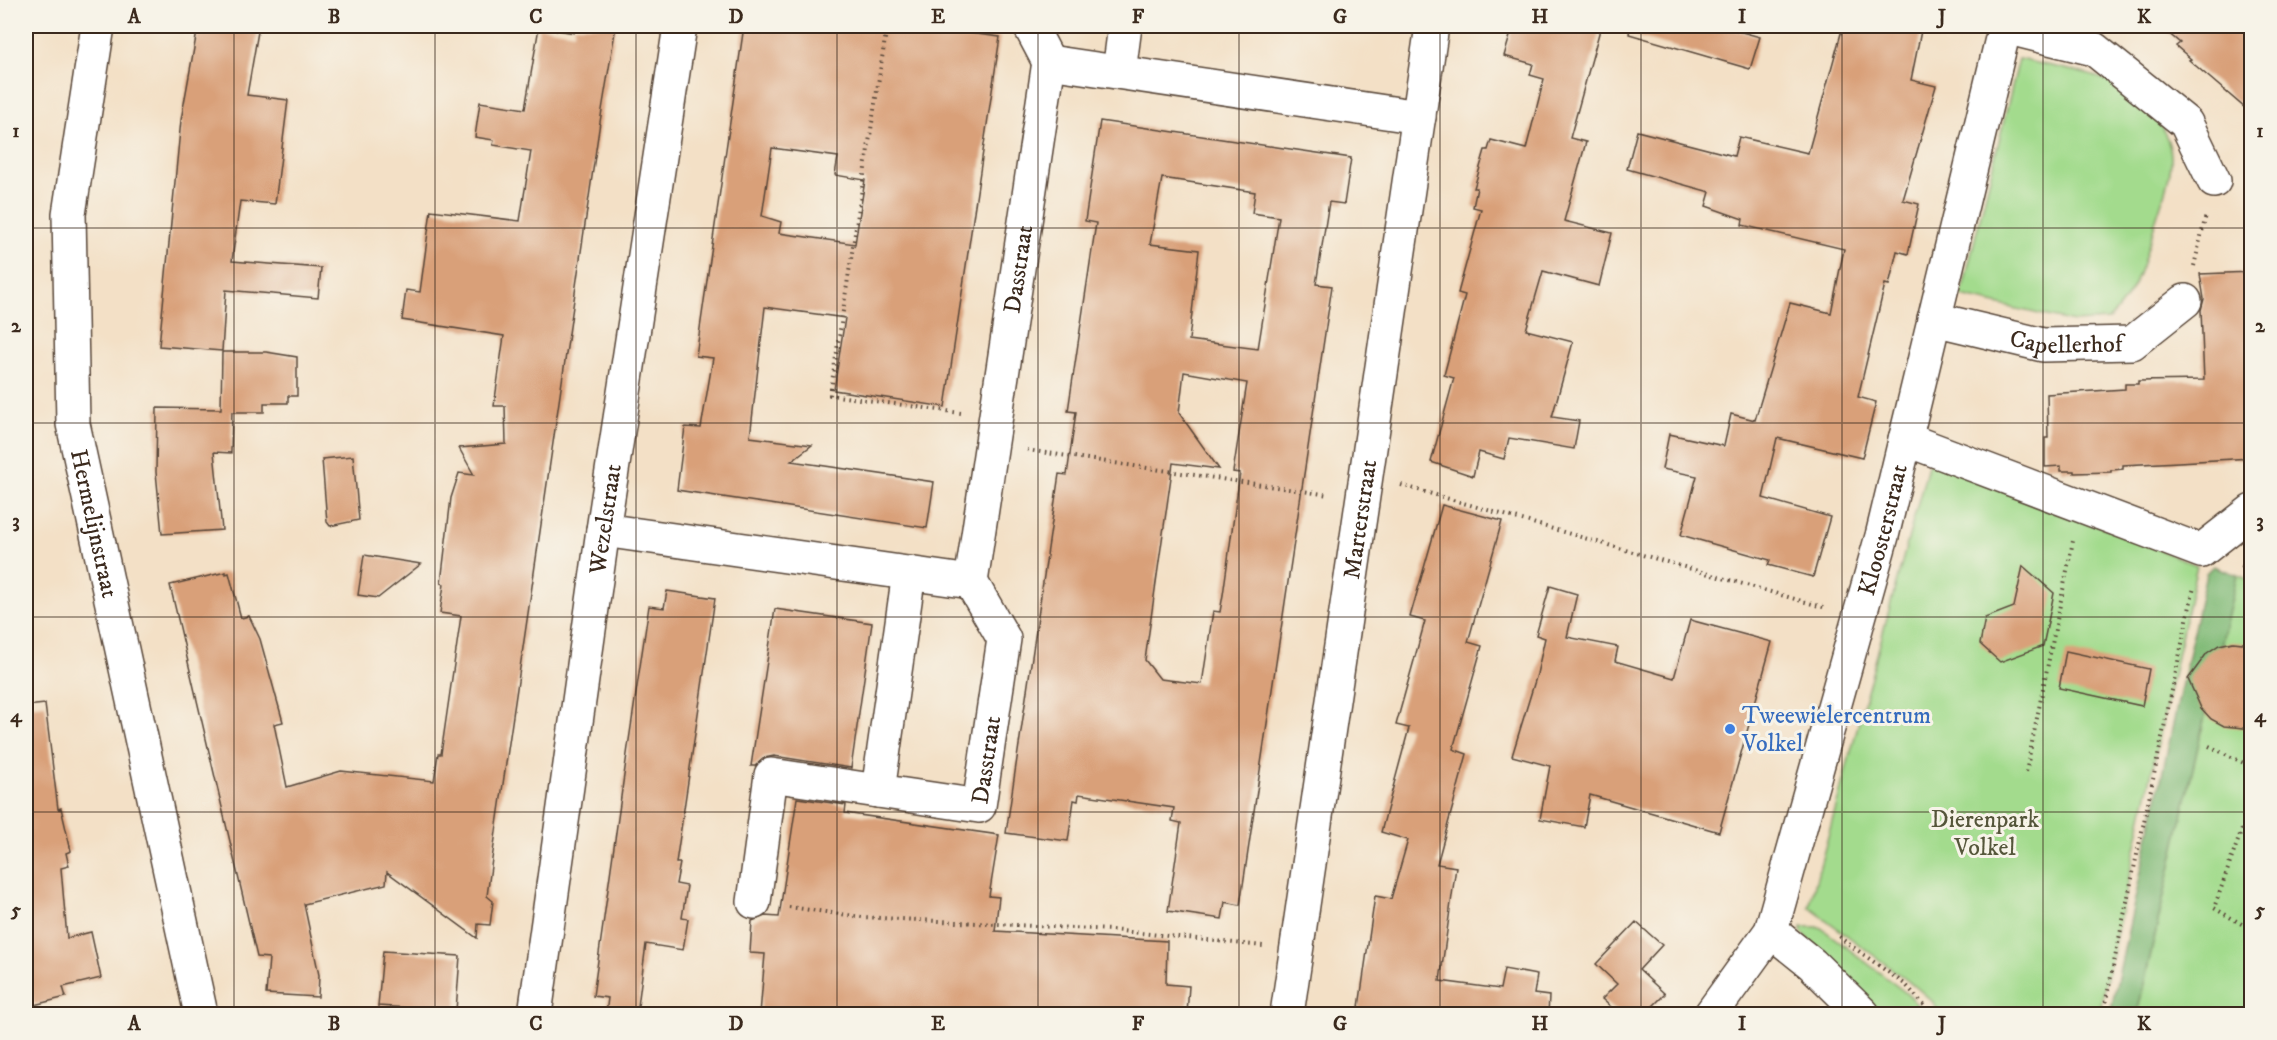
<svg xmlns="http://www.w3.org/2000/svg" width="2277" height="1040" font-family="'IM FELL DW Pica',serif">
<rect width="100%" height="100%" fill="#f7f3e8"/>
<filter id="ink" filterUnits="userSpaceOnUse"><feTurbulence type="fractalNoise" baseFrequency=".0167" numOctaves="2"/><feDisplacementMap in="SourceGraphic" scale="12" xChannelSelector="R" yChannelSelector="G"/><feConvolveMatrix kernelMatrix="1 2 1 2 8 2 1 2 1" color-interpolation-filters="sRGB"/></filter>
<filter id="wash" filterUnits="userSpaceOnUse"><feTurbulence type="fractalNoise" baseFrequency=".008" numOctaves="4" result="noise"/><feDisplacementMap in="SourceGraphic" scale="24" xChannelSelector="R" yChannelSelector="G"/><feGaussianBlur stdDeviation="1.35" result="paint"/><feColorMatrix in="noise" values="0 0 0 0 0 0 0 0 0 0 0 0 0 0 0 0 0 1.4 0 .05"/><feComposite in="paint" operator="in"/></filter>
<g filter="url(#wash)">
<rect width="100%" height="100%" fill="#f3e0c6"/>
<!-- green -->
<path fill="#a3db8d" stroke="#6f8256" stroke-width="1.5" d="M 2019,59 C 2043,65 2093,73 2113,83 C 2139,97 2169,125 2171,156 C 2172,177 2161,202 2155,223 C 2144,261 2138,291 2108,320 L 2074,322 L 1961,296 Z
M 1930,458 L 2197,565 L 2099,1014 L 1940,1014 L 1932,1001 L 1916,987 L 1809,907 Z
M 2237,575 L 2252,581 L 2251,1014 L 2137,1014 Z
M 1802,927 L 1820,927 L 1906,993 L 1926,1014 L 1878,1014 L 1801,931 Z"/>
<!-- forest -->
<path fill="#82bb78" stroke="#5e724b" stroke-width="1.5" d="M 2213,566 L 2237,575 L 2137,1014 L 2110,1014 L 2206,573 Z"/>
<g id="blocks">
<!-- building -->
<path fill="#d9a079" fill-rule="evenodd" d="M 198,26 L 259,26 L 247,95 L 288,100 L 275,204 L 240,201 L 232,261 L 321,268 L 318,298 L 226,290 L 222,351 L 159,346 L 181,120 Z
M 575,26 L 616,26 L 600,122 L 492,859 L 487,896 L 493,901 L 490,925 L 478,924 L 477,938 L 387,872 L 386,884 L 304,904 L 319,975 L 318,997 L 266,994 L 269,958 L 257,957 L 170,585 L 226,572 L 226,574 L 229,573 L 241,618 L 249,616 L 260,639 L 283,722 L 274,724 L 287,787 L 341,771 L 434,781 L 438,754 L 441,754 L 461,616 L 440,613 L 444,584 L 441,583 L 451,498 L 459,473 L 474,475 L 459,448 L 506,444 L 505,406 L 494,406 L 504,336 L 402,320 L 406,290 L 420,292 L 431,210 L 520,221 L 531,151 L 493,145 L 494,140 L 475,137 L 480,102 L 525,109 L 539,27 L 574,33 Z
M 744,26 L 915,26 L 1000,37 L 945,407 L 834,390 L 845,318 L 765,307 L 750,437 L 812,445 L 791,461 L 934,482 L 927,528 L 677,490 L 685,427 L 701,428 L 713,358 L 696,356 ZM 772,148 L 838,157 L 835,175 L 865,180 L 855,244 L 779,233 L 781,222 L 762,216 Z
M 1513,26 L 1601,26 L 1570,138 L 1586,142 L 1564,221 L 1612,233 L 1599,286 L 1543,271 L 1526,330 L 1573,342 L 1552,417 L 1579,421 L 1574,449 L 1509,438 L 1504,459 L 1479,452 L 1473,476 L 1431,462 L 1454,378 L 1444,375 L 1465,295 L 1458,293 L 1481,209 L 1473,207 L 1477,188 L 1474,188 L 1485,150 L 1488,150 L 1491,140 L 1526,149 L 1544,79 L 1530,75 L 1533,64 L 1504,56 Z
M 1630,26 L 1720,26 L 1760,37 L 1750,69 L 1629,34 Z
M 1843,26 L 1922,26 L 1911,80 L 1936,86 L 1903,200 L 1919,204 L 1908,254 L 1897,251 L 1889,285 L 1885,284 L 1858,397 L 1876,402 L 1862,458 L 1777,438 L 1763,498 L 1830,517 L 1813,577 L 1768,565 L 1770,560 L 1681,535 L 1697,476 L 1662,469 L 1669,434 L 1724,446 L 1731,414 L 1755,420 L 1790,303 L 1831,313 L 1844,249 L 1742,225 L 1743,219 L 1706,206 L 1710,192 L 1627,169 L 1637,131 L 1734,156 L 1739,137 L 1808,153 Z
M 2160,26 L 2252,26 L 2252,114 L 2189,60 L 2191,59 L 2176,46 L 2180,43 Z
M 1100,121 L 1351,158 L 1344,204 L 1329,202 L 1316,284 L 1332,286 L 1240,905 L 1225,902 L 1222,919 L 1168,911 L 1181,823 L 1172,821 L 1174,808 L 1079,794 L 1078,801 L 1074,800 L 1068,841 L 1006,833 L 1059,474 L 1067,475 L 1076,412 L 1068,411 L 1096,223 L 1085,221 ZM 1162,178 L 1255,192 L 1252,213 L 1279,217 L 1258,349 L 1189,340 L 1199,250 L 1150,244 ZM 1184,372 L 1247,383 L 1233,472 L 1240,473 L 1223,595 L 1220,612 L 1213,611 L 1202,684 L 1160,679 L 1145,660 L 1173,463 L 1219,469 L 1179,413 Z
M 2252,272 L 2252,458 L 2123,465 L 2123,469 L 2111,470 L 2111,472 L 2074,473 L 2074,471 L 2061,471 L 2061,466 L 2045,467 L 2045,438 L 2048,438 L 2047,394 L 2125,389 L 2125,384 L 2138,384 L 2138,381 L 2204,380 L 2201,310 L 2204,299 L 2200,274 Z
M 222,352 L 266,352 L 297,357 L 297,396 L 288,396 L 288,403 L 264,403 L 264,412 L 232,412 L 231,453 L 214,452 L 222,530 L 162,534 L 156,472 L 157,408 L 221,409 Z
M 353,456 L 359,520 L 330,526 L 327,522 L 322,459 Z
M 1442,505 L 1502,521 L 1468,642 L 1482,646 L 1453,749 L 1467,754 L 1437,864 L 1456,867 L 1440,981 L 1500,989 L 1504,969 L 1537,975 L 1534,994 L 1549,996 L 1548,1014 L 1358,1014 L 1375,896 L 1391,899 L 1408,840 L 1381,832 L 1409,728 L 1396,725 L 1425,621 L 1410,617 Z
M 364,555 L 421,564 L 378,598 L 358,595 Z
M 2023,566 L 2054,593 L 2043,646 L 2000,662 L 1980,644 L 1985,618 L 2014,607 Z
M 1550,586 L 1577,594 L 1567,637 L 1618,647 L 1615,661 L 1674,678 L 1690,620 L 1772,642 L 1719,832 L 1590,795 L 1584,827 L 1540,819 L 1550,766 L 1512,756 L 1537,674 L 1545,638 L 1536,635 Z
M 667,591 L 715,598 L 676,863 L 680,863 L 676,884 L 687,886 L 682,918 L 688,919 L 683,950 L 646,944 L 637,1014 L 606,1014 L 608,998 L 593,996 L 628,747 L 649,606 L 664,608 Z
M 775,609 L 872,623 L 851,768 L 774,756 L 764,758 L 755,766 L 751,766 Z
M 2233,642 L 2252,644 L 2252,729 L 2224,726 L 2211,719 L 2201,708 L 2188,679 L 2207,653 L 2219,645 Z
M 2066,651 L 2149,669 L 2142,706 L 2059,688 Z
M 45,704 L 58,809 L 61,808 L 71,851 L 66,853 L 69,866 L 61,868 L 67,938 L 91,932 L 101,978 L 63,987 L 66,997 L 34,1005 L 26,968 L 26,706 Z
M 797,798 L 846,805 L 845,813 L 999,835 L 989,896 L 999,897 L 995,931 L 1167,941 L 1166,984 L 1189,986 L 1187,1014 L 760,1014 L 765,954 L 750,953 L 752,921 L 765,916 L 779,917 Z
M 1636,922 L 1662,945 L 1639,970 L 1665,994 L 1645,1014 L 1619,1014 L 1602,999 L 1617,984 L 1596,964 Z
M 383,951 L 460,956 L 456,1011 L 378,1006 Z"/>
</g>
</g>
<g filter="url(#ink)">
<use href="#blocks" fill-opacity="0" stroke="#574537" stroke-width="1.5"/>
<g fill="none" stroke-linecap="round" stroke-linejoin="round">
<defs>
<g id="minor">
<path id="s1" d="M 98,26 L 69,214 L 73,424 L 201,1014"/>
<path d="M 1030,26 L 1049,62"/>
<path d="M 2005,27 L 2094,49 L 2186,123 L 2214,181"/>
<path d="M 1119,72 L 1125,26"/>
<path id="s2" d="M 1934,319 L 2043,345 L 2132,343 L 2185,301"/>
<path d="M 1905,439 L 2201,551 L 2252,511"/>
<path id="s3" d="M 603,530 L 971,582 L 1049,62 L 1419,117"/>
<path id="s4" d="M 909,573 L 878,791 L 979,806 L 1004,639 L 971,582"/>
<path d="M 754,902 L 771,775 L 878,791"/>
<path d="M 1771,931 L 1812,964 L 1863,1014"/>
<path id="s5" d="M 535,1014 L 603,530 L 680,26"/>
<path id="s6" d="M 1287,1014 L 1432,26"/>
<path id="s7" d="M 1711,1014 L 1771,931 L 1882,536 L 2005,26"/>
</g>
</defs>
<!-- minor casing -->
<use href="#minor" stroke="#574537" stroke-width="36"/>
<!-- path -->
<path stroke="#574537" stroke-width="4" stroke-dasharray="1.5 4.5" stroke-linecap="butt" d="M 887,26 L 830,395 L 961,413
M 2194,266 L 2206,215
M 1027,450 L 1329,495
M 1401,485 L 1826,608
M 2241,566 L 2252,571
M 2209,746 L 2252,767
M 2026,772 L 2073,541
M 2252,801 L 2214,908 L 2252,930
M 789,907 L 862,917 L 1112,930 L 1263,946
M 1839,937 L 1906,985 L 1932,1014
M 2103,1014 L 2194,587"/>
<!-- minor -->
<use href="#minor" stroke="#fff" stroke-width="33"/>
</g>
</g>
<!-- grid -->
<path fill="none" stroke="#3b2a1e" stroke-width="1.5" stroke-opacity="0.55" d="M 234,26 L 234,1014M 435,26 L 435,1014M 636,26 L 636,1014M 837,26 L 837,1014M 1038,26 L 1038,1014M 1239,26 L 1239,1014M 1440,26 L 1440,1014M 1641,26 L 1641,1014M 1842,26 L 1842,1014M 2043,26 L 2043,1014M 26,228 L 2252,228M 26,423 L 2252,423M 26,617 L 2252,617M 26,812 L 2252,812"/>
<!-- markers -->
<circle fill="#3f7fe0" stroke="#f7f3e8" stroke-width="2" cx="1730" cy="729" r="6"/>
<g text-anchor="middle" stroke-width="6" stroke-linejoin="round" paint-order="stroke">
<!-- street labels -->
<g font-size="24" fill="#3b2a1e" stroke="#f7f3e8">
<text dy="8" stroke="none"><textPath href="#s3" startOffset="688">Dasstraat</textPath></text>
<text dy="8" stroke="none"><textPath href="#s2" startOffset="135">Capellerhof</textPath></text>
<text dy="8" stroke="none"><textPath href="#s5" startOffset="500">Wezelstraat</textPath></text>
<text dy="8" stroke="none"><textPath href="#s6" startOffset="500">Marterstraat</textPath></text>
<text dy="8" stroke="none"><textPath href="#s1" startOffset="502">Hermelijnstraat</textPath></text>
<text dy="8" stroke="none"><textPath href="#s7" startOffset="519">Kloosterstraat</textPath></text>
<text dy="8" stroke="none"><textPath href="#s4" startOffset="369">Dasstraat</textPath></text>
</g>
<!-- shop labels -->
<g font-size="24" fill="#366cbe" stroke="#f7f3e8" text-anchor="start">
<text x="1742" y="723">Tweewielercentrum<tspan x="1742" dy="28">Volkel</tspan></text>
</g>
<!-- park labels -->
<g font-size="24" fill="#55563a" stroke="#f7f3e8">
<text x="1985" y="827">Dierenpark<tspan x="1985" dy="28">Volkel</tspan></text>
</g>
</g>
<!-- margin -->
<rect width="2277" height="1040" fill="none" stroke="#f7f3e8" stroke-width="66"/>
<rect x="33" y="33" width="2211" height="974" fill="none" stroke="#3b2a1e" stroke-width="2"/>
<g font-size="20" text-anchor="middle" font-weight="bold" fill="#3b2a1e">
<text x="134" y="23">A</text>
<text x="334" y="23">B</text>
<text x="536" y="23">C</text>
<text x="736" y="23">D</text>
<text x="938" y="23">E</text>
<text x="1138" y="23">F</text>
<text x="1340" y="23">G</text>
<text x="1540" y="23">H</text>
<text x="1742" y="23">I</text>
<text x="1942" y="23">J</text>
<text x="2144" y="23">K</text>
<text x="16" y="137">1</text>
<text x="2260" y="137">1</text>
<text x="16" y="332">2</text>
<text x="2260" y="332">2</text>
<text x="16" y="527">3</text>
<text x="2260" y="527">3</text>
<text x="16" y="722">4</text>
<text x="2260" y="722">4</text>
<text x="16" y="916">5</text>
<text x="2260" y="916">5</text>
<text x="134" y="1030">A</text>
<text x="334" y="1030">B</text>
<text x="536" y="1030">C</text>
<text x="736" y="1030">D</text>
<text x="938" y="1030">E</text>
<text x="1138" y="1030">F</text>
<text x="1340" y="1030">G</text>
<text x="1540" y="1030">H</text>
<text x="1742" y="1030">I</text>
<text x="1942" y="1030">J</text>
<text x="2144" y="1030">K</text>
</g>
</svg>
